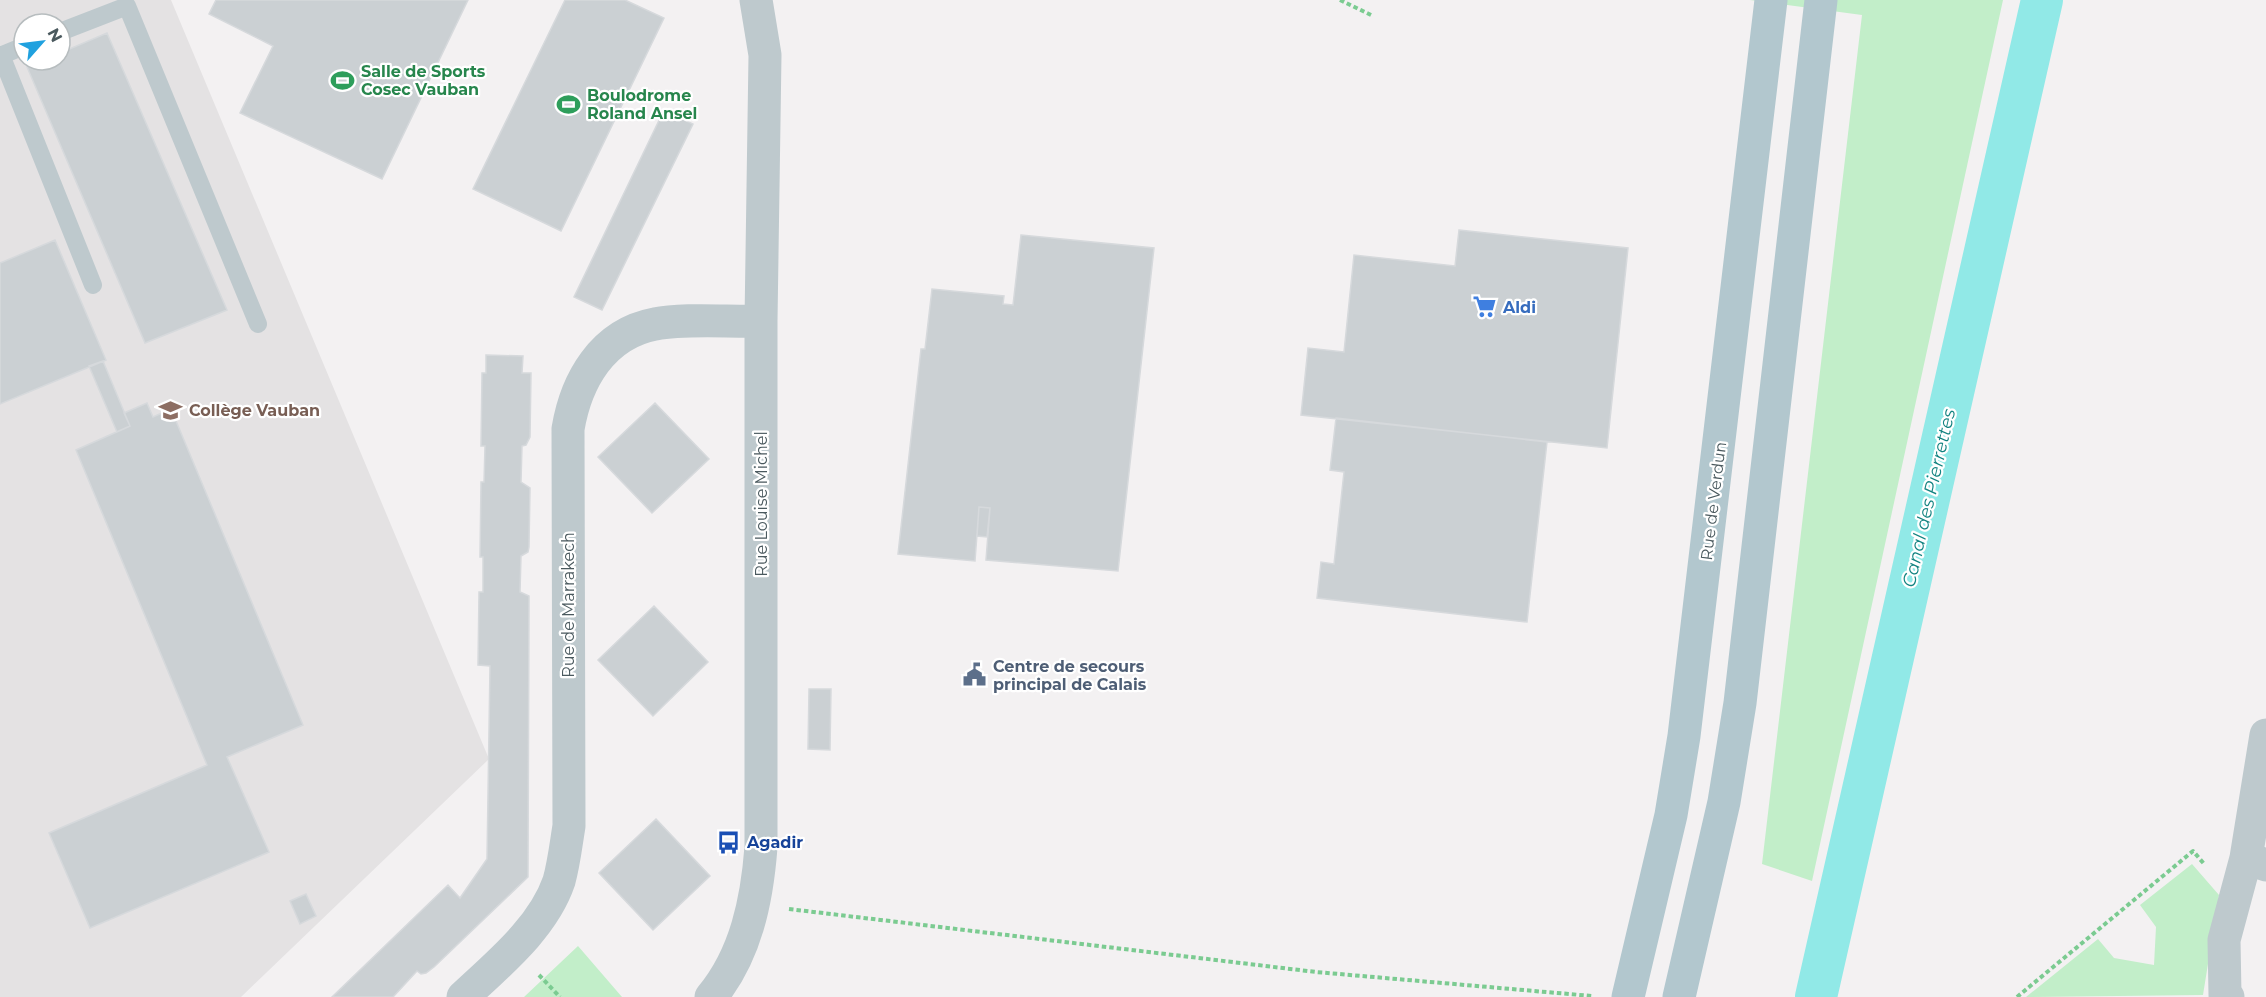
<svg xmlns="http://www.w3.org/2000/svg" width="2266" height="997" font-family="Montserrat,sans-serif">
<rect width="100%" height="100%" fill="#f3f1f2"/>
<!-- education -->
<path fill="#e4e2e3" fill-rule="evenodd" d="M 0,0 L 171,0 L 489,759 L 241,997 L 0,997 ZM 24,24 L 60,24 L 60,60 L 24,60 Z"/>
<!-- green -->
<path fill="#c2eec9" d="M 1750,0 L 2003,0 L 1812,881 L 1762,864 L 1862,15 Z
M 2192,864 L 2219,895 L 2203,995 L 2026,997 L 2098,939 L 2114,958 L 2154,965 L 2156,927 L 2140,905 Z
M 578,946 L 622,997 L 524,997 Z"/>
<g fill="none" stroke-linecap="round" stroke-linejoin="round">
<!-- canal -->
<path stroke="#91e9e7" stroke-width="42" d="M 1816,997 L 2042,0"/>
</g>
<!-- building -->
<path fill="#cbd0d3" stroke="#d6d9dc" stroke-width="1.5" d="M 216,0 L 468,0 L 382,179 L 240,113 L 273,46 L 209,14 Z
M 565,0 L 625,0 L 664,18 L 561,231 L 473,189 Z
M 107,33 L 227,310 L 145,343 L 27,67 L 43,60 L 60,60 L 60,53 Z
M 664,110 L 693,124 L 602,310 L 574,297 Z
M 1459,230 L 1628,248 L 1607,448 L 1301,415 L 1308,348 L 1344,352 L 1354,255 L 1455,266 Z
M 1021,235 L 1154,248 L 1118,571 L 986,560 L 990,508 L 979,507 L 975,561 L 898,554 L 921,349 L 925,349 L 932,289 L 1004,296 L 1003,304 L 1013,305 Z
M 55,240 L 106,360 L 0,404 L 0,263 Z
M 486,355 L 523,356 L 522,373 L 531,373 L 530,437 L 526,445 L 522,446 L 521,482 L 530,488 L 529,547 L 528,552 L 521,556 L 520,592 L 529,596 L 529,601 L 528,877 L 434,967 L 426,973 L 421,974 L 417,971 L 393,997 L 332,997 L 448,885 L 460,898 L 487,859 L 490,666 L 478,665 L 479,592 L 483,592 L 483,557 L 480,557 L 481,482 L 484,482 L 485,446 L 481,446 L 482,373 L 486,373 Z
M 103,361 L 130,426 L 117,432 L 89,366 Z
M 147,403 L 153,417 L 171,409 L 303,725 L 227,757 L 269,852 L 90,928 L 49,833 L 207,765 L 76,450 L 130,426 L 124,413 Z
M 655,403 L 709,459 L 652,513 L 598,457 Z
M 1336,418 L 1547,442 L 1527,622 L 1317,598 L 1321,562 L 1334,564 L 1344,472 L 1330,470 Z
M 979,507 L 990,508 L 987,537 L 977,536 Z
M 654,606 L 708,662 L 653,716 L 598,660 Z
M 809,689 L 831,689 L 830,750 L 808,749 Z
M 656,819 L 710,876 L 653,930 L 599,873 Z
M 306,894 L 316,916 L 300,924 L 290,901 Z"/>
<g fill="none" stroke-linecap="round" stroke-linejoin="round">
<!-- path -->
<path stroke="#7bcb91" stroke-width="4" stroke-dasharray="4.5 3" stroke-linecap="butt" d="M 1340,0 L 1371,15
M 789,909 L 1316,972 L 1592,996
M 539,975 L 560,997
M 2017,997 L 2193,851 L 2205,865"/>
<!-- service -->
<path stroke="#bec9cd" stroke-width="18" d="M 60,32 L 127,6 L 258,324
M 1,55 L 93,285
M 0,56 L 24,46"/>
<!-- minor -->
<path stroke="#bec9cd" stroke-width="33" d="M 2266,735 L 2246,858 L 2266,865
M 463,997 C 498,964 543,928 559,881 C 564,863 566,844 569,826 L 568,429 C 576,381 602,334 655,324 C 683,318 730,322 761,321
M 711,997 C 746,955 757,900 761,847 L 761,321 L 765,55 L 756,0
M 2228,997 L 2225,995 L 2224,940 L 2246,858"/>
<!-- primary -->
<path stroke="#b2c7ce" stroke-width="33" d="M 1628,997 L 1671,815 L 1684,736 L 1771,0
M 1679,997 L 1724,802 L 1740,703 L 1821,0"/>
</g>
<!-- icons -->
<defs>
<symbol id="stadium-bare" viewBox="-9 -9 18 18"><path d="M0-5a6.5 5 0 1 0 0 10a6.5 5 0 1 0 0-10ZM-3.5-1.8h7v3.6h-7Z" fill="#2e9e5b" stroke="#fff" stroke-width="2.5" paint-order="stroke"/></symbol>
<symbol id="supermarket-bare" viewBox="-9 -9 18 18"><path d="M-6-5.5h2.5l.6 2H6L4.5 2H-2.5L-4.4-4H-6ZM-1.5 3.2a1.3 1.3 0 1 0 .1 0ZM3 3.2a1.3 1.3 0 1 0 .1 0Z" fill="#3f7fe0" stroke="#fff" stroke-width="2.5" paint-order="stroke"/></symbol>
<symbol id="school-bare" viewBox="-9 -9 18 18"><path d="M0-5L7-2L0 1L-7-2ZM-4 1L0 2.5L4 1V4Q0 6-4 4Z" fill="#8d6e63" stroke="#fff" stroke-width="2.5" paint-order="stroke"/></symbol>
<symbol id="civic-bare" viewBox="-9 -9 18 18"><path d="M-.6-6.5H3V-4.5H.6V-3L4-1V1h2V6H-6V1h2V-1L-.6-3ZM-1.2 2.5V6h2.4V2.5Z" fill="#5c6f8a" stroke="#fff" stroke-width="2.5" paint-order="stroke"/></symbol>
<symbol id="bus-bare" viewBox="-9 -9 18 18"><path d="M-5-6H5V4H4V6H2V4H-2V6H-4V4H-5ZM-3.5-4V0h7V-4ZM-3.5 1.2v1.5H-2V1.2ZM2 1.2v1.5H3.5V1.2Z" fill="#1a4fb4" stroke="#fff" stroke-width="2.5" paint-order="stroke"/></symbol>
</defs>
<g fill-rule="evenodd">
<use href="#stadium-bare" x="326" y="64" width="33" height="33"/>
<use href="#stadium-bare" x="552" y="88" width="33" height="33"/>
<use href="#supermarket-bare" x="1468" y="290" width="33" height="33"/>
<use href="#school-bare" x="154" y="394" width="33" height="33"/>
<use href="#civic-bare" x="958" y="658" width="33" height="33"/>
<use href="#bus-bare" x="712" y="826" width="33" height="33"/>
</g>
<g text-anchor="middle" stroke-width="4.5" stroke-linejoin="round" paint-order="stroke">
<!-- leisure labels -->
<g font-size="16" font-weight="bold" fill="#27864d" stroke="#fff" text-anchor="start">
<text x="361" y="77">Salle de Sports<tspan x="361" dy="18">Cosec Vauban</tspan></text>
<text x="587" y="101">Boulodrome<tspan x="587" dy="18">Roland Ansel</tspan></text>
</g>
<!-- shop labels -->
<g font-size="16" font-weight="bold" fill="#366cbe" stroke="#fff" text-anchor="start">
<text x="1503" y="313">Aldi</text>
</g>
<!-- education labels -->
<g font-size="16" font-weight="bold" fill="#785e54" stroke="#fff" text-anchor="start">
<text x="189" y="416">Collège Vauban</text>
</g>
<!-- street labels -->
<g font-size="16" fill="#4a595e" stroke="#fff">
<text transform="translate(1713 501) rotate(-83)" y="6">Rue de Verdun</text>
<text transform="translate(761 504) rotate(-90)" y="6">Rue Louise Michel</text>
<text transform="translate(568 605) rotate(-90)" y="6">Rue de Marrakech</text>
</g>
<!-- service labels -->
<g font-size="16" font-weight="bold" fill="#4e5e75" stroke="#fff" text-anchor="start">
<text x="993" y="672">Centre de secours<tspan x="993" dy="18">principal de Calais</tspan></text>
</g>
<!-- transit labels -->
<g font-size="16" font-weight="bold" fill="#164399" stroke="#fff" text-anchor="start">
<text x="747" y="848">Agadir</text>
</g>
<!-- water labels -->
<g font-size="18" font-style="italic" fill="#128380" stroke="#fff">
<text transform="translate(1929 498) rotate(-77)" y="6">Canal des Pierrettes</text>
</g>
</g>
<!-- north arrow -->
<g transform="translate(42 42) rotate(62)"><circle r="28" fill="#ffffff" stroke="#b7bdbf" stroke-width="1.5"/>
<path d="M0-4.5L10 22L0 15L-10 22Z" fill="#20a1df"/>
<text y="-9" font-size="16" font-weight="bold" text-anchor="middle" fill="#4a595e">N</text>
</g>
</svg>
